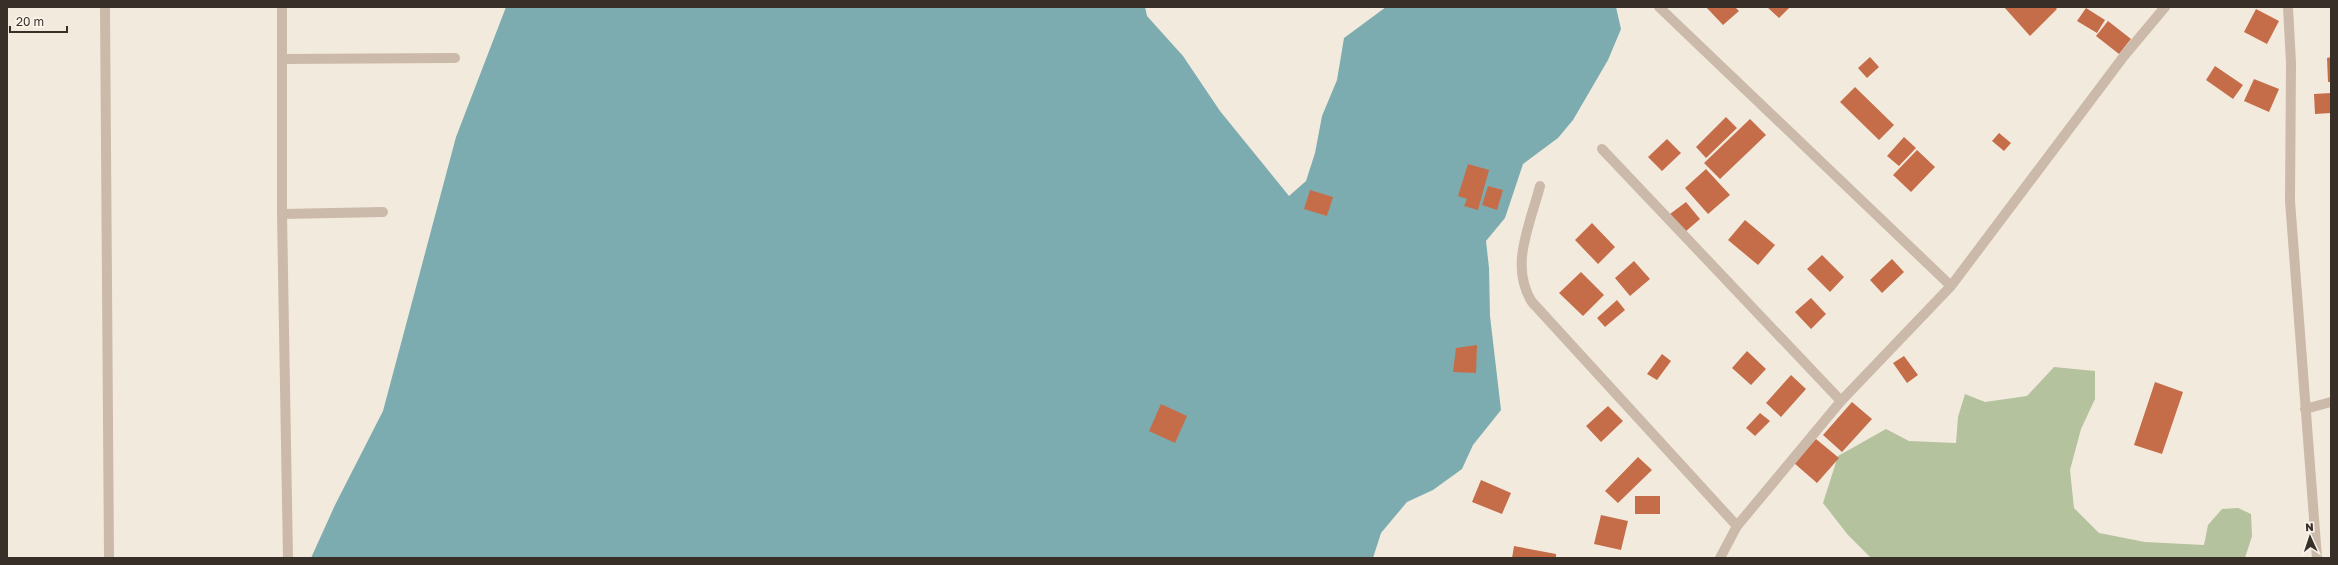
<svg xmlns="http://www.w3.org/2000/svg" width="2338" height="565" font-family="'Golos Text',sans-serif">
<rect width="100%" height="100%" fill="#f3eade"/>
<!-- green -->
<path fill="#b4c29e" d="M 2054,367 L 2095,371 L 2095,399 L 2081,429 L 2070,470 L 2074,508 L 2099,533 L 2145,542 L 2204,545 L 2208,525 L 2222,509 L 2238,508 L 2251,514 L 2252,536 L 2245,558 L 1871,558 L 1848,535 L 1823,503 L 1838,456 L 1886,429 L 1909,441 L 1956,443 L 1958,417 L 1965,394 L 1985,402 L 2027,396 Z"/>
<!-- water -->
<path fill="#7dacb0" d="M 506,7 L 1145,7 L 1147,16 L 1183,56 L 1220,111 L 1289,196 L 1306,181 L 1315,153 L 1322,116 L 1337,80 L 1344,38 L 1386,7 L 1616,7 L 1621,29 L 1608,60 L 1573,120 L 1558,138 L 1523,164 L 1505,218 L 1486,241 L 1489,268 L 1490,316 L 1501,410 L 1473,445 L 1462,469 L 1433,490 L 1407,502 L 1381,533 L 1373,558 L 311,558 L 335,505 L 383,411 L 456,137 Z"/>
<!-- building -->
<path fill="#c56d49" d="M 1706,7 L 1735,7 L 1739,11 L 1723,25 Z
M 1767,7 L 1790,7 L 1779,18 Z
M 2004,7 L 2055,7 L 2057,9 L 2030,36 Z
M 2086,8 L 2105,20 L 2097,33 L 2077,21 Z
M 2256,9 L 2279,21 L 2267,44 L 2244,32 Z
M 2108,21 L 2131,39 L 2119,54 L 2096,36 Z
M 1870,57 L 1879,67 L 1867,78 L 1858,68 Z
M 2331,57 L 2331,82 L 2328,82 L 2327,58 Z
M 2215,66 L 2243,85 L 2233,99 L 2206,80 Z
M 2254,79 L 2279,89 L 2269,112 L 2244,101 Z
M 1855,87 L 1894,125 L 1879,140 L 1840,102 Z
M 2331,93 L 2331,113 L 2315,114 L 2314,94 Z
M 1726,117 L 1737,128 L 1706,158 L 1696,147 Z
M 1750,119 L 1766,135 L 1720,179 L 1704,163 Z
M 1999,133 L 2011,143 L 2004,151 L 1992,141 Z
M 1904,137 L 1916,148 L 1899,166 L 1887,156 Z
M 1667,139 L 1681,153 L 1662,171 L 1648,157 Z
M 1917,150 L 1935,167 L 1911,192 L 1893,175 Z
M 1468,164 L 1489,170 L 1478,210 L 1464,206 L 1467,199 L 1458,196 Z
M 1706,169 L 1730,195 L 1708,214 L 1685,188 Z
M 1488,186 L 1503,190 L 1497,210 L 1482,205 Z
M 1310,190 L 1333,197 L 1327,216 L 1304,209 Z
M 1686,202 L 1700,219 L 1685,232 L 1670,214 Z
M 1745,220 L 1775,245 L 1758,265 L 1728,240 Z
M 1592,223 L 1615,247 L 1598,264 L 1575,240 Z
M 1822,255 L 1844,277 L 1830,292 L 1807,269 Z
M 1892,259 L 1904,272 L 1882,293 L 1870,280 Z
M 1634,261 L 1650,279 L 1630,296 L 1615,278 Z
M 1581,272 L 1604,295 L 1583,316 L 1559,293 Z
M 1811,298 L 1826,314 L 1811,329 L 1795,312 Z
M 1617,300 L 1625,310 L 1605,327 L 1597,318 Z
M 1477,345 L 1476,373 L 1453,372 L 1456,348 Z
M 1747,351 L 1766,369 L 1751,385 L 1732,368 Z
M 1662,354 L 1671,361 L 1657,380 L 1647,374 Z
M 1904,356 L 1918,375 L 1907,383 L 1893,363 Z
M 1791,375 L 1806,389 L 1781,417 L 1766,403 Z
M 2155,382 L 2183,392 L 2162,454 L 2134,445 Z
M 1852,402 L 1872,419 L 1842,452 L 1823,435 Z
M 1161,404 L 1187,416 L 1175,443 L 1149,431 Z
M 1608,406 L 1623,421 L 1601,442 L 1586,426 Z
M 1760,413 L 1770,421 L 1755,436 L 1746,428 Z
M 1816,439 L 1839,458 L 1817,483 L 1794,463 Z
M 1638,457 L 1652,470 L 1618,503 L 1605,491 Z
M 1481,480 L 1511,493 L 1502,514 L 1472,502 Z
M 1635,496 L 1660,496 L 1660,514 L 1635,514 Z
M 1601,515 L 1628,521 L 1621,550 L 1594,544 Z
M 1514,546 L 1556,554 L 1556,558 L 1512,558 Z"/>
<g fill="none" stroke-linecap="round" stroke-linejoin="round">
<!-- minor -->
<path stroke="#cbbaaa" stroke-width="10" d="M 105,7 L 109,558
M 282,7 L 282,214 L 288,558
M 1659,7 L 1951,286
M 2288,7 L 2291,63 L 2290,201 L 2317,558
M 283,59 L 455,58
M 1602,149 L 1841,401
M 1540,186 C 1530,225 1509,266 1532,302 L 1737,526
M 282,214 L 383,212
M 2305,409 L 2331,402
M 1720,558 L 1737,526 L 1841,401 L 1951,286 L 2124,56 L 2165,7"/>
</g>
<!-- border -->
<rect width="2338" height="565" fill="none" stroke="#382f29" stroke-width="16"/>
<!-- north arrow -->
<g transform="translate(2310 537) rotate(357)" stroke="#faf4eb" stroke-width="3" paint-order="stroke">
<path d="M0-3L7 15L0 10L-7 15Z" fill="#382f29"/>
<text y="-6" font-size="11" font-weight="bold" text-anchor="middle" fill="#382f29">N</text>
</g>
<!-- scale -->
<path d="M10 26v6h57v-6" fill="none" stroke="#382f29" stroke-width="2"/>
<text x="16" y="26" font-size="12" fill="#382f29" stroke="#faf4eb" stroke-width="3" paint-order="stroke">20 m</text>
</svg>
